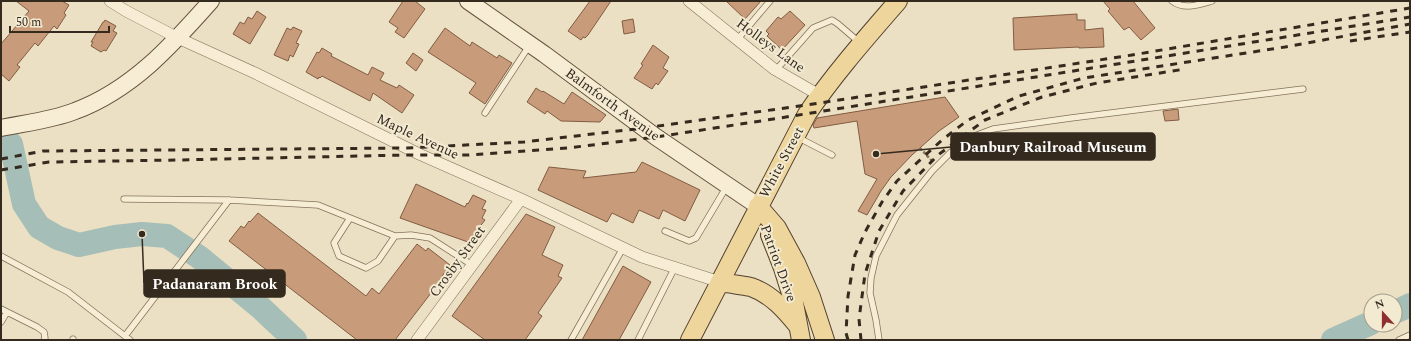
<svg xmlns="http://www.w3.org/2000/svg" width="1411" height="341" font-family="Spectral,serif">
<rect width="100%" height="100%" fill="#ebe0c3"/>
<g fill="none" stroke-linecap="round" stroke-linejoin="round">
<!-- river -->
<path stroke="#a5beb7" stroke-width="24" d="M 11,144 L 24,204 L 39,227 L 58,238 L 79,245 L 115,237 L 142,234 L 167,236 L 199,257 L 261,308 L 295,340
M 1395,312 L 1410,305
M 1333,340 L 1371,323"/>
</g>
<!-- building -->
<path fill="#c89c7a" stroke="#825c42" d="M 16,1 L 62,1 L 69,5 L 64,13 L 66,15 L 57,29 L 54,26 L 38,46 L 35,43 L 17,65 L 20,67 L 9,81 L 1,74 L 1,44 L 29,11 Z
M 403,1 L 415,1 L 425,9 L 404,38 L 395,32 L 398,28 L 389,22 Z
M 590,1 L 611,1 L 588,35 L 585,38 L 583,37 L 581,40 L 568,31 Z
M 726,1 L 761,1 L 745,19 Z
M 1103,1 L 1133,1 L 1155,28 L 1141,40 L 1129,27 L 1124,30 L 1108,11 L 1110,9 Z
M 257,11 L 266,17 L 250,44 L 233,34 L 240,22 L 244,24 L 248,17 L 252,19 Z
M 790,11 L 805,25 L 782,50 L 767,36 L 769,34 L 766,31 L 778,17 L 781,19 Z
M 1077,14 L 1077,20 L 1085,20 L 1085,30 L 1103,28 L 1104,47 L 1079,48 L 1079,47 L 1014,50 L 1013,18 Z
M 633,19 L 635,32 L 624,34 L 622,21 Z
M 105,20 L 116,26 L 113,31 L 117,33 L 106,51 L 104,50 L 101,52 L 91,46 L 93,42 L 91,42 L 103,22 L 104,22 Z
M 293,27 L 302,31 L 296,43 L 299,44 L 293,57 L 290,55 L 288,61 L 274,55 L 287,28 L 291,30 Z
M 445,28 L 470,46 L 472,42 L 497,58 L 499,55 L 512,63 L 485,104 L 469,93 L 476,83 L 428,52 Z
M 653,45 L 669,57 L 663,68 L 668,71 L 658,85 L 656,83 L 652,89 L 634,78 L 643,65 L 641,64 Z
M 322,48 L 332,54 L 331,56 L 368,75 L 372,67 L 384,73 L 380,80 L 397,88 L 399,85 L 414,95 L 402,113 L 373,93 L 370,101 L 322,76 L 320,78 L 319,77 L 318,79 L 306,72 L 317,52 L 319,53 Z
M 413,53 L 423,60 L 416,71 L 406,63 Z
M 536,88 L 542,92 L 543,91 L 564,104 L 572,92 L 606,115 L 600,122 L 561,121 L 547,111 L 545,114 L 527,102 Z
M 945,97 L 959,117 L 939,131 L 912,155 L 891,177 L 881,191 L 867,215 L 858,211 L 877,179 L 865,174 L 857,121 L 814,128 L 813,125 L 817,118 Z
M 1178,109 L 1179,120 L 1165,121 L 1163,111 Z
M 642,162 L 700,190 L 685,221 L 663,210 L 659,219 L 639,210 L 633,223 L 612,213 L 607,222 L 538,190 L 549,167 L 586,171 L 583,178 L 636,172 Z
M 416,184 L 465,207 L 467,203 L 468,204 L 473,195 L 486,201 L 482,209 L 486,210 L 482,218 L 485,220 L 468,242 L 400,218 Z
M 258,213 L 366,296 L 372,288 L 379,294 L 417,244 L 426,251 L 428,248 L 450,265 L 440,279 L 441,280 L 395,340 L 357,340 L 229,241 L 241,226 L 244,228 L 249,221 L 250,222 Z
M 526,214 L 555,227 L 542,255 L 563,265 L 558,276 L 562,278 L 538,313 L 542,316 L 525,340 L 485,340 L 452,316 Z
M 623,266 L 651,282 L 619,340 L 582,340 Z"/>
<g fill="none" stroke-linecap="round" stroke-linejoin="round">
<defs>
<path id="lane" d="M 1172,1 C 1184,10 1198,5 1212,1
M 737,40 L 770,1
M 776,70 L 813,28 L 832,20 L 838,24 L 859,42
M 485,113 L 529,46
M 797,137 L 832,155
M 124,199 L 229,200 L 318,205 L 395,236 L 411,235 L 430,238 L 472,265
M 350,218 L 334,243 L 339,256 L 366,268 L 378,261 L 395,236
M 665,231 L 689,241 L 696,238 L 727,186
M 1,256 L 68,292 L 130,340
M 1,309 L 37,327 L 44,332 L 45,338 L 44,340
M 1,322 L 7,312
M 125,336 L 229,200
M 73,340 L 73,339
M 571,340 L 623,248
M 638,340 L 675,267
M 879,340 L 876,320 L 870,293 L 871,278 L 876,256 L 897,215 L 932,171 L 951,152 L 977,135 L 993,129 L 1071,118 L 1303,89
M 1399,340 L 1410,335"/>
<path id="street" d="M 110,1 L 126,11 L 178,38 L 255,73 L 419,154 L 521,199 L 642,257 L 720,282
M 689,1 L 774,69 L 819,95
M 417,340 L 521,199"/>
<path id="secondary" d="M 468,1 L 544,54 L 656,137 L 758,206
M 1,128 C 25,123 53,120 75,111 C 132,90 172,45 211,1"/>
<path id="primary" d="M 758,206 L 777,228 L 796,263 L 811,297 L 825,340
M 770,235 L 783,268 L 794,303 L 801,340
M 720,282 C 730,284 741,285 751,287 C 771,294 785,310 798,326
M 690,340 L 807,114 C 834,74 866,38 898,1"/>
</defs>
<!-- lane casing -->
<use href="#lane" stroke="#84725b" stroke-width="7"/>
<!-- street casing -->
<use href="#street" stroke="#84725b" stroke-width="12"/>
<!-- secondary casing -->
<use href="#secondary" stroke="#66533e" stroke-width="18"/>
<!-- primary casing -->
<use href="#primary" stroke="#52402f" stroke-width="20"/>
<!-- path -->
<path stroke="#84725b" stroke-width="2.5" stroke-dasharray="3 2" stroke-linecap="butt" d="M 920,148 L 932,161"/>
<!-- lane -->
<use href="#lane" stroke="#f7edd5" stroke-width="5.5"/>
<!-- street -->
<use href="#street" stroke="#f7edd5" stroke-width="11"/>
<!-- secondary -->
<use href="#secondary" stroke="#f7edd5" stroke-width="16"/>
<!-- primary -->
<use href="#primary" stroke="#edd59c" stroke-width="18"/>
<!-- rail -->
<path stroke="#352a1e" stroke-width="3" stroke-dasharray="7 7" stroke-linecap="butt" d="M 1350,41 L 1410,32
M 1,159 L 43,151 L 407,148 L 524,142 L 644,128 L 813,104 L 1132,55 L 1410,8
M 1,170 L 49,162 L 177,160 L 405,155 L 468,155 L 568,148 L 656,137 L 780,118 L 1410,17
M 848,340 L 846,333 L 848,296 L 855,255 L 865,232 L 882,202 L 897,181 L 942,140 L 968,120 L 1019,96 L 1084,78 L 1285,47 L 1410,24
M 861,340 L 859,319 L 865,274 L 879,231 L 903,191 L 938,155 L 985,120 L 1042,97 L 1097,83 L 1185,69"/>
</g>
<g text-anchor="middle" stroke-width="4" stroke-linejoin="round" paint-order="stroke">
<!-- street labels -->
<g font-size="14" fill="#352a1e" stroke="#f3ead2">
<text transform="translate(771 45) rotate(36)" y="5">Holleys Lane</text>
<text transform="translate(613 104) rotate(36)" y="5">Balmforth Avenue</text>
<text transform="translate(418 136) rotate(25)" y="5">Maple Avenue</text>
<text transform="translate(781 162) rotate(-62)" y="5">White Street</text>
<text transform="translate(457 261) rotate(-54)" y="5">Crosby Street</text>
<text transform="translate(779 263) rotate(70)" y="5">Patriot Drive</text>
</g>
</g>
<!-- callouts -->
<path fill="none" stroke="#352a1e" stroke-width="1.5" d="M876 154L951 147M142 234L144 283"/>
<g fill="#352a1e" stroke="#f3ead2" stroke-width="1.5">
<circle cx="876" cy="154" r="4"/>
<circle cx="142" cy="234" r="4"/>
</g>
<g fill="#352a1e" stroke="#352a1e" stroke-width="1.5">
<rect x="951" y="133" width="204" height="27" rx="4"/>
<rect x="144" y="270" width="141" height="27" rx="4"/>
</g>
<g font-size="15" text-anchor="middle" font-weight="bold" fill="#fff">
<text x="1053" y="152">Danbury Railroad Museum</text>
<text x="215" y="289">Padanaram Brook</text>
</g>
<!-- border -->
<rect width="1411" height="341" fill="none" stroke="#352a1e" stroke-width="4"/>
<!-- north arrow -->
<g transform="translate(1383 313) rotate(339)"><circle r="19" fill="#f3ead2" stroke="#a79d8a"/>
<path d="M0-3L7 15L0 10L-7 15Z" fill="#902f2e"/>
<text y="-6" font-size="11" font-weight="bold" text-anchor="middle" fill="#352a1e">N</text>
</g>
<!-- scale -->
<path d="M10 26v6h99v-6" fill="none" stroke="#352a1e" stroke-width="2"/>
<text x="16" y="26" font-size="12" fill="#352a1e" stroke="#f3ead2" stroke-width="3" paint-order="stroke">50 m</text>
</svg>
